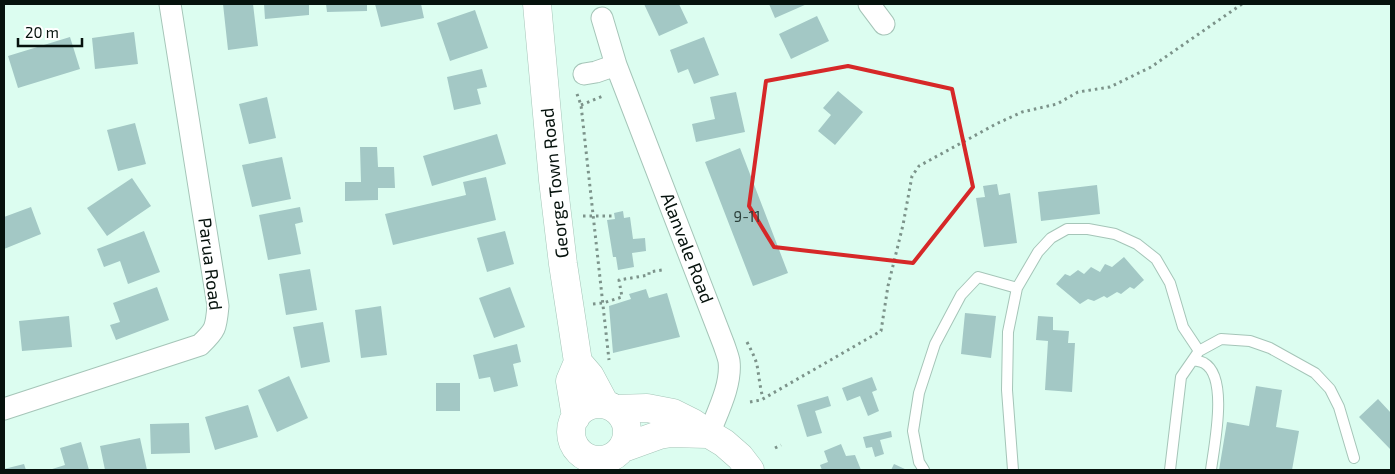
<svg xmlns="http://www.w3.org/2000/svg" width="1395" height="474" font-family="'Exo 2',sans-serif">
<rect width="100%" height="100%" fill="#dcfdf0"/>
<!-- building -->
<path fill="#a3c8c5" d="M 223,4 L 253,4 L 258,46 L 228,50 Z
M 264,4 L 309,4 L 309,15 L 265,19 Z
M 326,4 L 367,4 L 367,11 L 327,12 Z
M 375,4 L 421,4 L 424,18 L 381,27 Z
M 644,4 L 679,4 L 688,23 L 659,36 Z
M 769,4 L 807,4 L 775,18 Z
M 475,10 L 488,48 L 450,61 L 437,23 Z
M 817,16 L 829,41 L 791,59 L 779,34 Z
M 134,32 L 138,64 L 95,69 L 92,38 Z
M 70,37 L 80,69 L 18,88 L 8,56 Z
M 704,37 L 719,75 L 694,84 L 688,69 L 678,73 L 670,50 Z
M 482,69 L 487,87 L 477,89 L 481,104 L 454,110 L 447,77 Z
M 838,91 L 863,112 L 835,145 L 818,131 L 831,115 L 823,108 Z
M 736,92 L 745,132 L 696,142 L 692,124 L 715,119 L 710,97 Z
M 267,97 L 276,138 L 249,144 L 239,104 Z
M 135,123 L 146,164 L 118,171 L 107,130 Z
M 497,134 L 506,164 L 432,186 L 423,156 Z
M 360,147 L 377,147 L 378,167 L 394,167 L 395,188 L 378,188 L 378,200 L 345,201 L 345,182 L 361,182 Z
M 740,148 L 788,273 L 753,286 L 705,162 Z
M 282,157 L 291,199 L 252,207 L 242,165 Z
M 486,177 L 496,220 L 393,245 L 385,214 L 466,195 L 463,182 Z
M 132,178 L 151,206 L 107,236 L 87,208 Z
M 997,184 L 999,195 L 1010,193 L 1017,243 L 984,247 L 976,198 L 985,197 L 983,186 Z
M 1097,185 L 1100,214 L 1041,221 L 1038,192 Z
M 31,207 L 41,234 L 4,249 L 4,217 Z
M 300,207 L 303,222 L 295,224 L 301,254 L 268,260 L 259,215 Z
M 623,211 L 624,218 L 630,217 L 633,239 L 645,238 L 646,251 L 632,253 L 634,267 L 618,270 L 616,257 L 613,257 L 607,220 L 615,219 L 614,213 Z
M 144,231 L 160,272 L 128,284 L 120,261 L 104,267 L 97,249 Z
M 505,231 L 514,264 L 487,272 L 477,238 Z
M 1124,257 L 1144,280 L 1134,289 L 1130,287 L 1121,294 L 1117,292 L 1107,298 L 1104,296 L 1094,301 L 1088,299 L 1080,304 L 1056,284 L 1065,274 L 1070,276 L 1078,270 L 1084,274 L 1091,267 L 1100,272 L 1105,264 L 1112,267 Z
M 310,269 L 317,310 L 286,315 L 279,274 Z
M 157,287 L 169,320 L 116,340 L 110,325 L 120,322 L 113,303 Z
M 510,287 L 525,327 L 494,338 L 479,298 Z
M 646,289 L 649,298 L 667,293 L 680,337 L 613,353 L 609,306 L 631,299 L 629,294 Z
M 381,306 L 387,355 L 361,358 L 355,310 Z
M 965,313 L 996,316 L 991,358 L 961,354 Z
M 69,316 L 72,347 L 22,351 L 19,321 Z
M 1038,316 L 1053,317 L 1053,330 L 1069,331 L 1068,343 L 1075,343 L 1072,392 L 1045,390 L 1048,341 L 1036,340 Z
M 323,322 L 330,362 L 301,368 L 293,327 Z
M 517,344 L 521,362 L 513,364 L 518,386 L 494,392 L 490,377 L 479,379 L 473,355 Z
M 289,376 L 308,418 L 277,432 L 258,390 Z
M 872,377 L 877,390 L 872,392 L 879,411 L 868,416 L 860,396 L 847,401 L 842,388 Z
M 436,383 L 460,383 L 460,411 L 436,411 Z
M 1256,386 L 1282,390 L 1276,427 L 1299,431 L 1292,470 L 1219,470 L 1227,422 L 1249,426 Z
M 828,396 L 831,406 L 815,411 L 822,433 L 807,437 L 797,405 Z
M 1378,399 L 1391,413 L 1391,450 L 1359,417 Z
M 248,405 L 258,437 L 215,450 L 205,417 Z
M 189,423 L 190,453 L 151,454 L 150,424 Z
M 891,431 L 892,437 L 880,440 L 884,454 L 875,457 L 872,447 L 866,448 L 863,437 Z
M 140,438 L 147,470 L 105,470 L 100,446 Z
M 81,442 L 89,470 L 49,470 L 65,465 L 60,448 Z
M 841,444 L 846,456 L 855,455 L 861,470 L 822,470 L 820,465 L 828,462 L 824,451 Z
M 24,464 L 26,470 L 4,470 L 4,469 Z
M 894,464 L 907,470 L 891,470 Z"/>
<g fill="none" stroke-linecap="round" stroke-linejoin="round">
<defs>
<path id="lane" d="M 1193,360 C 1196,361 1201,361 1204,363 C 1229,377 1214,446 1211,470
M 924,470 L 919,462 L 913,431 L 919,393 L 935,344 L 961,295 L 978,277 L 1017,288
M 1013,470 L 1007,390 L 1008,332 L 1017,288 L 1038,252 L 1051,238 L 1067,229 L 1088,229 L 1115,234 L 1137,244 L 1156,259 L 1170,283 L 1183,327 L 1199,351
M 1170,470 L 1181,377 L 1199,351 L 1221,339 L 1250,341 L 1270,348 L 1315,373 L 1330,389 L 1339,407 L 1354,458"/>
<path id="street" d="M 869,4 L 884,24
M 602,18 L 616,65 L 724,345 C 726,351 728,356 729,361 C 732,385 717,413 709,434
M 584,74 L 596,72 L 616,65
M 4,409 L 200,345 C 216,330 216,328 218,306 L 170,4"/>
<path id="secondary" d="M 537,4 L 553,180 L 563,264 L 578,362 L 570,381 L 576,417
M 578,362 L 590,376 L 605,404
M571 432a28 28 0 1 1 56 0a28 28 0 1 1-56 0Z
M 615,409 L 647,408 L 673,413 L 693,423 L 709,434 L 724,443 L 740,457 L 750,470
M 623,448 L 659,435 L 671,433 L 707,434"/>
</defs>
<!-- lane casing -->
<use href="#lane" stroke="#a5c5b8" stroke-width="12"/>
<!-- street casing -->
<use href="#street" stroke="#a5c5b8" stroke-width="23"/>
<!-- secondary casing -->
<use href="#secondary" stroke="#a5c5b8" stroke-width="29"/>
<!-- path -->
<path stroke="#7c938a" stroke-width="3" stroke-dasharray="2.5 4" stroke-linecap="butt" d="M 577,94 L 581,105 L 609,360
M 581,105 L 603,96
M 583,216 L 614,216
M 593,304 L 603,303 L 622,297 L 619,280 L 649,275 L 649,272 L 662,270
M 747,342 C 751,350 755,357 757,365 C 759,376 760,388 763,398
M 750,402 L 761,400 L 881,331 L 888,286 L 903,225 L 912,176 L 919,166 L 996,124 L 1022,112 L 1057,104 L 1078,92 L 1110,87 L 1151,67 L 1242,4
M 775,448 L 781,445"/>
<!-- lane -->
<use href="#lane" stroke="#fff" stroke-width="10"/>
<!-- street -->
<use href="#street" stroke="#fff" stroke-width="21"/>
<!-- secondary -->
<use href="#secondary" stroke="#fff" stroke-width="28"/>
</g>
<!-- marked area -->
<path fill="none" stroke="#d62828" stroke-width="4" stroke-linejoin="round" d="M 848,66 L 952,89 L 973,187 L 913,263 L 774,247 L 749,206 L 766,81 Z"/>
<g text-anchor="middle" stroke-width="4" stroke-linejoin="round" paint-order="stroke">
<!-- number labels -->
<g font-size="15" fill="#2d403b">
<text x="747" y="222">9-11</text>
</g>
<!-- street labels -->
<g font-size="18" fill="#06120d" stroke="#fff">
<text transform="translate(555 183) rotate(-96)" y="6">George Town Road</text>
<text transform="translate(687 248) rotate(69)" y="6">Alanvale Road</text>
<text transform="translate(210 264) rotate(83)" y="6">Parua Road</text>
</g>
</g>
<!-- border -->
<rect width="1395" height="474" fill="none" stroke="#06120d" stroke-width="10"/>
<!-- scale -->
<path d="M18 38v8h64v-8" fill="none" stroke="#06120d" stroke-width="2.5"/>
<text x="25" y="38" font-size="15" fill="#06120d" stroke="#ffffff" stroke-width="4" paint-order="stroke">20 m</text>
</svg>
